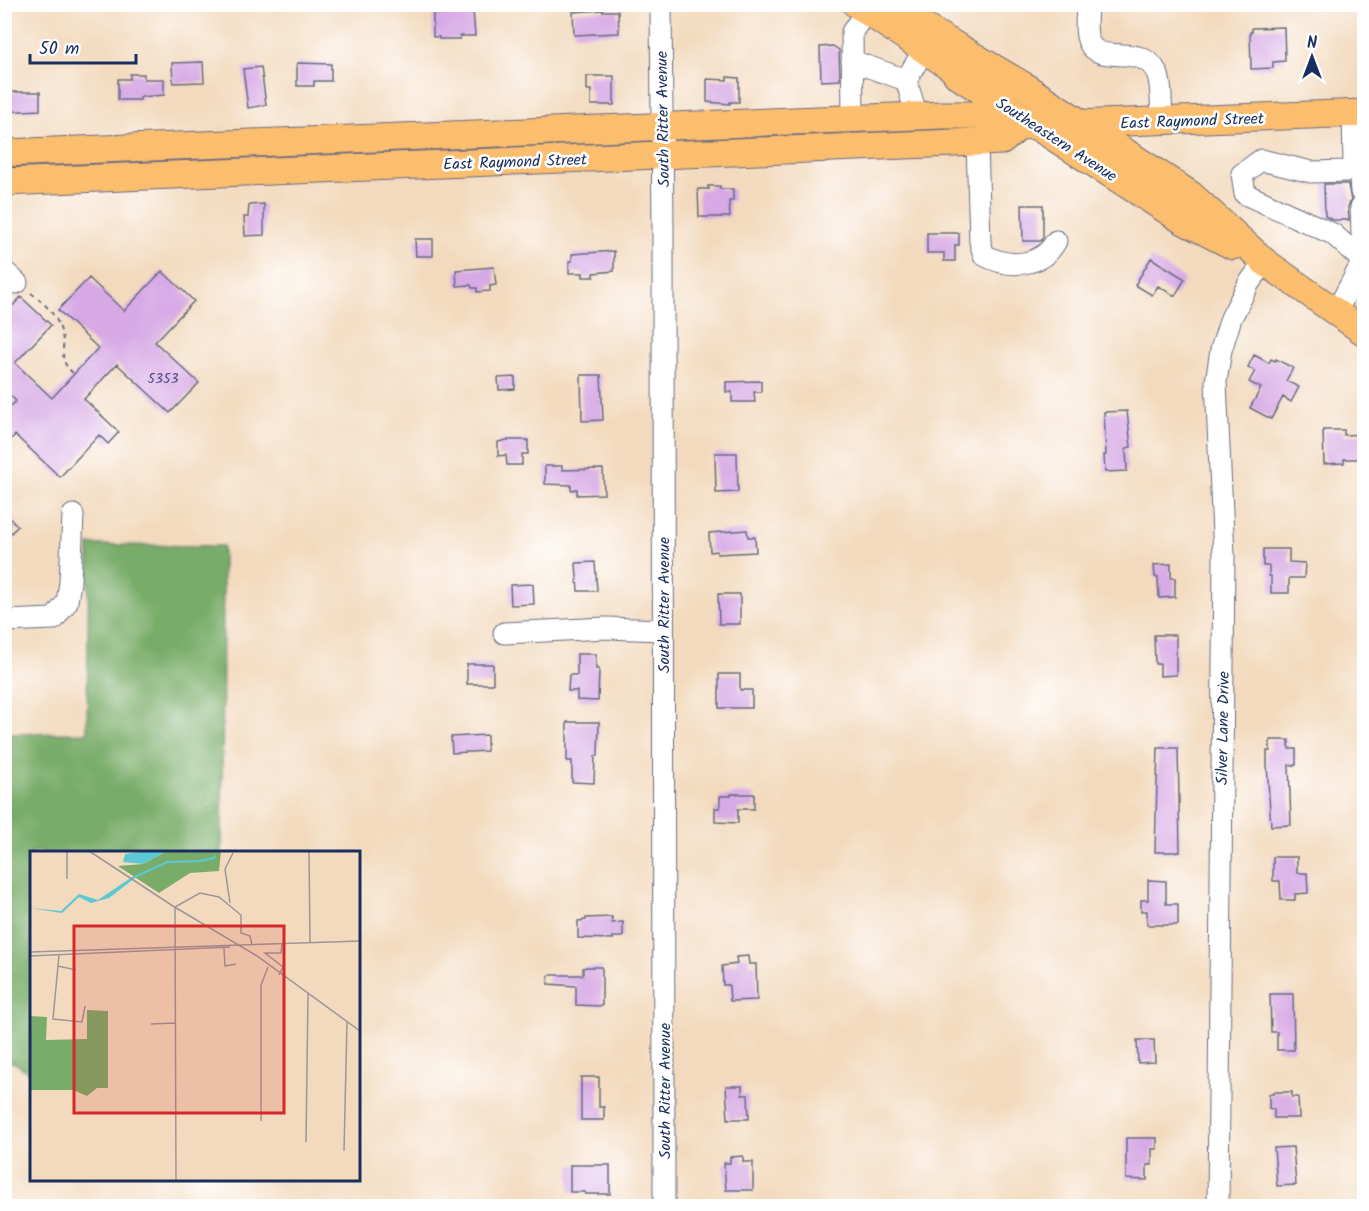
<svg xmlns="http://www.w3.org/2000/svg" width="1369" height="1211" font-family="Kalam,sans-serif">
<rect width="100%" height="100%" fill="#fff"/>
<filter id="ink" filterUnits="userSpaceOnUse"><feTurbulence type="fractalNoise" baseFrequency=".0167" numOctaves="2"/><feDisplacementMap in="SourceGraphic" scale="12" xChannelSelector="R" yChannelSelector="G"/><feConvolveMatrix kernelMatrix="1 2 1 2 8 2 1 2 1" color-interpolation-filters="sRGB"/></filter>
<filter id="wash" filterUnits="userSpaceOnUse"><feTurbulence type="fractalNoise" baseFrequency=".008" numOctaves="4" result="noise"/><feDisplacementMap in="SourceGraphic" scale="24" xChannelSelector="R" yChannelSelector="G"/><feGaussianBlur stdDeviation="1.35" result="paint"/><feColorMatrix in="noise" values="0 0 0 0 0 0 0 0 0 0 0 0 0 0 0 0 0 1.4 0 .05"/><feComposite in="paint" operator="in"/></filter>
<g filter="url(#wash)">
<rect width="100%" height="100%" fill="#f3dabe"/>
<!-- forest -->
<path fill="#78ac68" stroke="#4a6e63" stroke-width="1.5" d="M 89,545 L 223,546 L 222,852 L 32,852 L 31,1074 L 15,1063 L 5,1061 L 5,734 L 87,733 Z"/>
<g id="blocks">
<!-- building -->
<path fill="#d7a9e5" d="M 433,7 L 444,7 L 444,10 L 473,10 L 475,36 L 460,36 L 460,39 L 439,39 L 439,37 L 433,37 Z
M 603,10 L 603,11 L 618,11 L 619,33 L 574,35 L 573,12 Z
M 1284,27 L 1285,61 L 1273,62 L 1273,68 L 1251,69 L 1250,32 L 1252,32 L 1252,28 Z
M 833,46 L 839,50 L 840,80 L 821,81 L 820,47 Z
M 203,62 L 204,82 L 173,83 L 172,63 Z
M 297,63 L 331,64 L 331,81 L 314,81 L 314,86 L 297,86 Z
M 261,67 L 266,105 L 248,108 L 243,69 Z
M 130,74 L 144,74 L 144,79 L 164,79 L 164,95 L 140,97 L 140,100 L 118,100 L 118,79 L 130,79 Z
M 587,76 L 614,76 L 614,105 L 591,105 L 591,90 L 587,90 Z
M 727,77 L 739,78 L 739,102 L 730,102 L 730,104 L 707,102 L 707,79 L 727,80 Z
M 4,92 L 40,92 L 40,110 L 4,112 Z
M 1324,184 L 1348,184 L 1351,200 L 1348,207 L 1349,220 L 1333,220 L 1325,216 Z
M 708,186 L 720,186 L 720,189 L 733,189 L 733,201 L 729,201 L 730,217 L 699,217 L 698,189 L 709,189 Z
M 264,204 L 264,235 L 245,236 L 244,217 L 248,217 L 249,205 Z
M 1022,205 L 1043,205 L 1043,237 L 1041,241 L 1023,241 Z
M 927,233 L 959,233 L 959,245 L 955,245 L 955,261 L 944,261 L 944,253 L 927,253 Z
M 415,239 L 433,239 L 433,256 L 416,256 Z
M 614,251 L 614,271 L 594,273 L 594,277 L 583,277 L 583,273 L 569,273 L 569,261 L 572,261 L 572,254 Z
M 1151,258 L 1185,279 L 1175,296 L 1158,286 L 1152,295 L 1135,285 Z
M 494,267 L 496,285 L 490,286 L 490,291 L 477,292 L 477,288 L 472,288 L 471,285 L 457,286 L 456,270 Z
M 162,271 L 194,301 L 155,342 L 199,383 L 170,413 L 117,364 L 84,399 L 119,432 L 108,444 L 99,435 L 60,477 L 15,435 L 4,446 L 4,413 L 16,401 L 4,390 L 4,315 L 21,297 L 51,325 L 15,363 L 52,398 L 98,348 L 58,310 L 89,278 L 124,311 Z
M 1254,355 L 1269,363 L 1271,359 L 1275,361 L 1276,359 L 1293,368 L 1286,381 L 1299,387 L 1291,402 L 1283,397 L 1271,419 L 1250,408 L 1261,388 L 1249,382 L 1255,371 L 1248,367 Z
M 581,375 L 601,375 L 603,420 L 582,421 Z
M 515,377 L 515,389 L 499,390 L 498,378 Z
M 761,381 L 761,392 L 754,392 L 755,402 L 732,402 L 732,392 L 726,392 L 726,382 Z
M 1127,411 L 1131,447 L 1126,448 L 1127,471 L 1105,472 L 1104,455 L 1106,455 L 1104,412 Z
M 1323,430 L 1344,430 L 1344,435 L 1365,434 L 1365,459 L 1344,459 L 1344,463 L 1324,464 Z
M 507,440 L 528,440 L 528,454 L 522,454 L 522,465 L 507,465 L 506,455 L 498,456 L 498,442 Z
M 715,453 L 737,453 L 738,492 L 716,493 Z
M 545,466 L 562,466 L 562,470 L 603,469 L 604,494 L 577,495 L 577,489 L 571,490 L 571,485 L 545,484 Z
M 4,513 L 18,526 L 4,540 Z
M 747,530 L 748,537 L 755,537 L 756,552 L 717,554 L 717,551 L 710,552 L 709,533 Z
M 1263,549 L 1289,549 L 1289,562 L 1305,563 L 1304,578 L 1289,578 L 1289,593 L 1271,593 L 1271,576 L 1269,576 L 1269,566 L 1263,566 Z
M 595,562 L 597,591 L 578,591 L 576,563 Z
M 1171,564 L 1171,578 L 1175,578 L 1175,597 L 1159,598 L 1158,577 L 1155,577 L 1154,565 Z
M 533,584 L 534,604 L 511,605 L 510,585 Z
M 718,594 L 740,594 L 740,624 L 719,624 Z
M 1154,635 L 1176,635 L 1176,675 L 1160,676 L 1160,664 L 1155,664 Z
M 577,654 L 596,654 L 596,669 L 599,669 L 598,701 L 577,700 L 577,691 L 568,691 L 569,675 L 577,675 Z
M 467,664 L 493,664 L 493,684 L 467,684 Z
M 719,674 L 740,674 L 740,690 L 752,690 L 752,708 L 719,708 Z
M 567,722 L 599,722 L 598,756 L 595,756 L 594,783 L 572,782 L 572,761 L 567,761 Z
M 487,735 L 487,751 L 452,753 L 451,737 Z
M 1270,740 L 1289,740 L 1289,749 L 1296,749 L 1296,765 L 1289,765 L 1291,825 L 1271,826 L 1267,765 L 1267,751 L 1270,751 Z
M 1158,748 L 1178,748 L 1180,852 L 1155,852 Z
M 731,794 L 754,794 L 754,809 L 738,809 L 738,823 L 715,822 L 715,808 L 720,808 L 720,796 L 731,796 Z
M 1273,857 L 1297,857 L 1297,873 L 1307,873 L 1308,893 L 1295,894 L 1295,900 L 1281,900 L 1280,881 L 1273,881 Z
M 1148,880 L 1166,881 L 1166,904 L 1178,904 L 1178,925 L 1147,925 L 1147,911 L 1141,911 L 1141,900 L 1148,900 Z
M 612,917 L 612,923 L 623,922 L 623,937 L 612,937 L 613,939 L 578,938 L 578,921 L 586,920 L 586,918 Z
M 748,956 L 749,964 L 756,964 L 757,1000 L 730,1001 L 729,985 L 723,985 L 722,966 L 737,964 L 736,957 Z
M 586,967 L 601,967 L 602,969 L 602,1006 L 576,1005 L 576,986 L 548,984 L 549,975 L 583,975 L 583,968 Z
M 1270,994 L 1293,994 L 1294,1050 L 1277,1050 L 1277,1032 L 1271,1032 Z
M 1137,1040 L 1154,1040 L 1155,1062 L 1138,1063 Z
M 581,1077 L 599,1077 L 599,1107 L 604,1107 L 604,1120 L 581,1120 Z
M 726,1086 L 742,1086 L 742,1095 L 748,1095 L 749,1119 L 728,1119 Z
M 1273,1092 L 1292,1092 L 1292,1097 L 1298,1097 L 1299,1118 L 1274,1118 L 1274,1109 L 1269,1109 L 1269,1094 L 1273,1094 Z
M 1126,1138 L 1157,1138 L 1157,1149 L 1152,1149 L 1152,1165 L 1147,1165 L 1147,1180 L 1126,1179 Z
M 1293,1147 L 1296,1185 L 1277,1186 L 1274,1148 Z
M 743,1156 L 743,1162 L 753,1162 L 753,1190 L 726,1190 L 724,1163 L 730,1163 L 730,1157 Z
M 570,1165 L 610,1165 L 610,1194 L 585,1194 L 585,1192 L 570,1192 Z"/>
</g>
</g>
<g filter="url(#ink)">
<use href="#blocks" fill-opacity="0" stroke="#676b80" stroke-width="1.5"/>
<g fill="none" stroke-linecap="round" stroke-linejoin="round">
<defs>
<path id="minor" d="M 661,4 L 663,230 L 664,1206
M 1087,4 C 1087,16 1084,32 1089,42 C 1099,67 1142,41 1157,73 C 1162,83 1161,109 1162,120
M 852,61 L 906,80
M 917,116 L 906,80 L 924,50
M 853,119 L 852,32 L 866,11
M 977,142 L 980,242 L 984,255 C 1009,269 1042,267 1056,241
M 1354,164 L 1360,178 L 1361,192
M 1361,207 L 1363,261
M 4,271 L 17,283
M 1336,312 L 1363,261 L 1333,234 L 1245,194 L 1242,174 L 1261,160 L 1311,172 L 1349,171 L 1354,164 L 1353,113
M 4,621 L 54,619 L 67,602 L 70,582 L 73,515
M 504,633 L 606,628 L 663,630
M 1218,1206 L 1224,556 L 1216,382 L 1221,350 L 1231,318 L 1249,283 L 1265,262"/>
<path id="major" d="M 856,4 L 952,68 L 957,75 L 1182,220 L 1233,246
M 885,4 L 1021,84 L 1191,195 L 1265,262 L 1364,332
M 4,153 L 943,115 L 998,115 L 1020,126 L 1364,113
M 4,182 L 1002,141 L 1020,126"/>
</defs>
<!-- minor casing -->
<use href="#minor" stroke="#676b80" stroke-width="23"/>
<!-- major casing -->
<use href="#major" stroke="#676b80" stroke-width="29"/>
<!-- path -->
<path stroke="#676b80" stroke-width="2" stroke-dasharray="4.5 4.5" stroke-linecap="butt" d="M 31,293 C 46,304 58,317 62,335 C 66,353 57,359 74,374"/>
<!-- minor -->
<use href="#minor" stroke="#fff" stroke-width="21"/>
<!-- major -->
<use href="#major" stroke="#fbbd6e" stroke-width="27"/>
</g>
</g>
<g text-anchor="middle" stroke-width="5" stroke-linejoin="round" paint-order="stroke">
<!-- number labels -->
<g font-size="14" fill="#4a4e80">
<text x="163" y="383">5353</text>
</g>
<!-- street labels -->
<g font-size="16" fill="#1b2f5e" stroke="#fff">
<text transform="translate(662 119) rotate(-91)" y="6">South Ritter Avenue</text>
<text transform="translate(1192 120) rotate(-2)" y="6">East Raymond Street</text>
<text transform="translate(1057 139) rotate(33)" y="6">Southeastern Avenue</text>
<text transform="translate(515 161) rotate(-2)" y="6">East Raymond Street</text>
<text transform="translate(663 605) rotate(-90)" y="6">South Ritter Avenue</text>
<text transform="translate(1222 728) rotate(-89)" y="6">Silver Lane Drive</text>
<text transform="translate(664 1091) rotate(-90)" y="6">South Ritter Avenue</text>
</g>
</g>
<!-- overview -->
<g transform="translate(30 851)">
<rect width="330" height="330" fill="#f3dabe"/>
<path d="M 137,0 L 191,0 L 189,20 L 160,22 L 129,42 L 88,15 L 113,13 ZM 57,159 L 78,160 L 78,237 L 67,237 L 57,245 L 43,239 L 0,239 L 0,165 L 17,166 L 16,189 L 57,188 Z" fill="#78ac68"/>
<path d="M 119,0 L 137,0 L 113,13 L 93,11 L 95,3 ZM 186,0 L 185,8 L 171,11 L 138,12 L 105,27 L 79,47 L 61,52 L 49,46 L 32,62 L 0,57 L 31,60 L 49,43 L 68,49 L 102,26 L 137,10 L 170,9 L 184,6 Z" fill="#5cc8d3"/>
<path fill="none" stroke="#9d9698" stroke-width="1.5" d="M 59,0 L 149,59M 279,0 L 280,92M 37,28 L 37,0M 200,52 L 195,18 L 203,2M 148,58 L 227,105 L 330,180M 194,97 L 195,115 L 206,113M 0,101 L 330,90M 29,104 L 23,168 L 52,171 L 55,155M 0,105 L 200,96M 28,115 L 46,119M 249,124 L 253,116 L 235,102 L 251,102 L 252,93M 121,173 L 146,172M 231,270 L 231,134 L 238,116M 276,291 L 278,143M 314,300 L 317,171M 146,330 L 145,56 L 170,42 L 189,46 L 211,64 L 211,82 L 220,85 L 222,94"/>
<path fill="#d62828" fill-opacity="0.15" stroke="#d62828" stroke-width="3" d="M 44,75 L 254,75 L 254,262 L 44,262 Z"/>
<rect width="330" height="330" fill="none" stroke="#1b2f5e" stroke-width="3"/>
</g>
<!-- margin -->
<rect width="1369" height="1211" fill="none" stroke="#fff" stroke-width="24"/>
<!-- north arrow -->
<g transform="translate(1312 57)" stroke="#ffffff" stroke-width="4.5" paint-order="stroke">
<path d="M0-4.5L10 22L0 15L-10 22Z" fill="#1b2f5e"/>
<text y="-9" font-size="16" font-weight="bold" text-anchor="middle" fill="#1b2f5e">N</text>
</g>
<!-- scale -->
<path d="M30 54v9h106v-9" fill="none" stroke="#1b2f5e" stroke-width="3"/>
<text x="39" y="54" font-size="18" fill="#1b2f5e" stroke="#ffffff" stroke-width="4.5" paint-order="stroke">50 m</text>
</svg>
